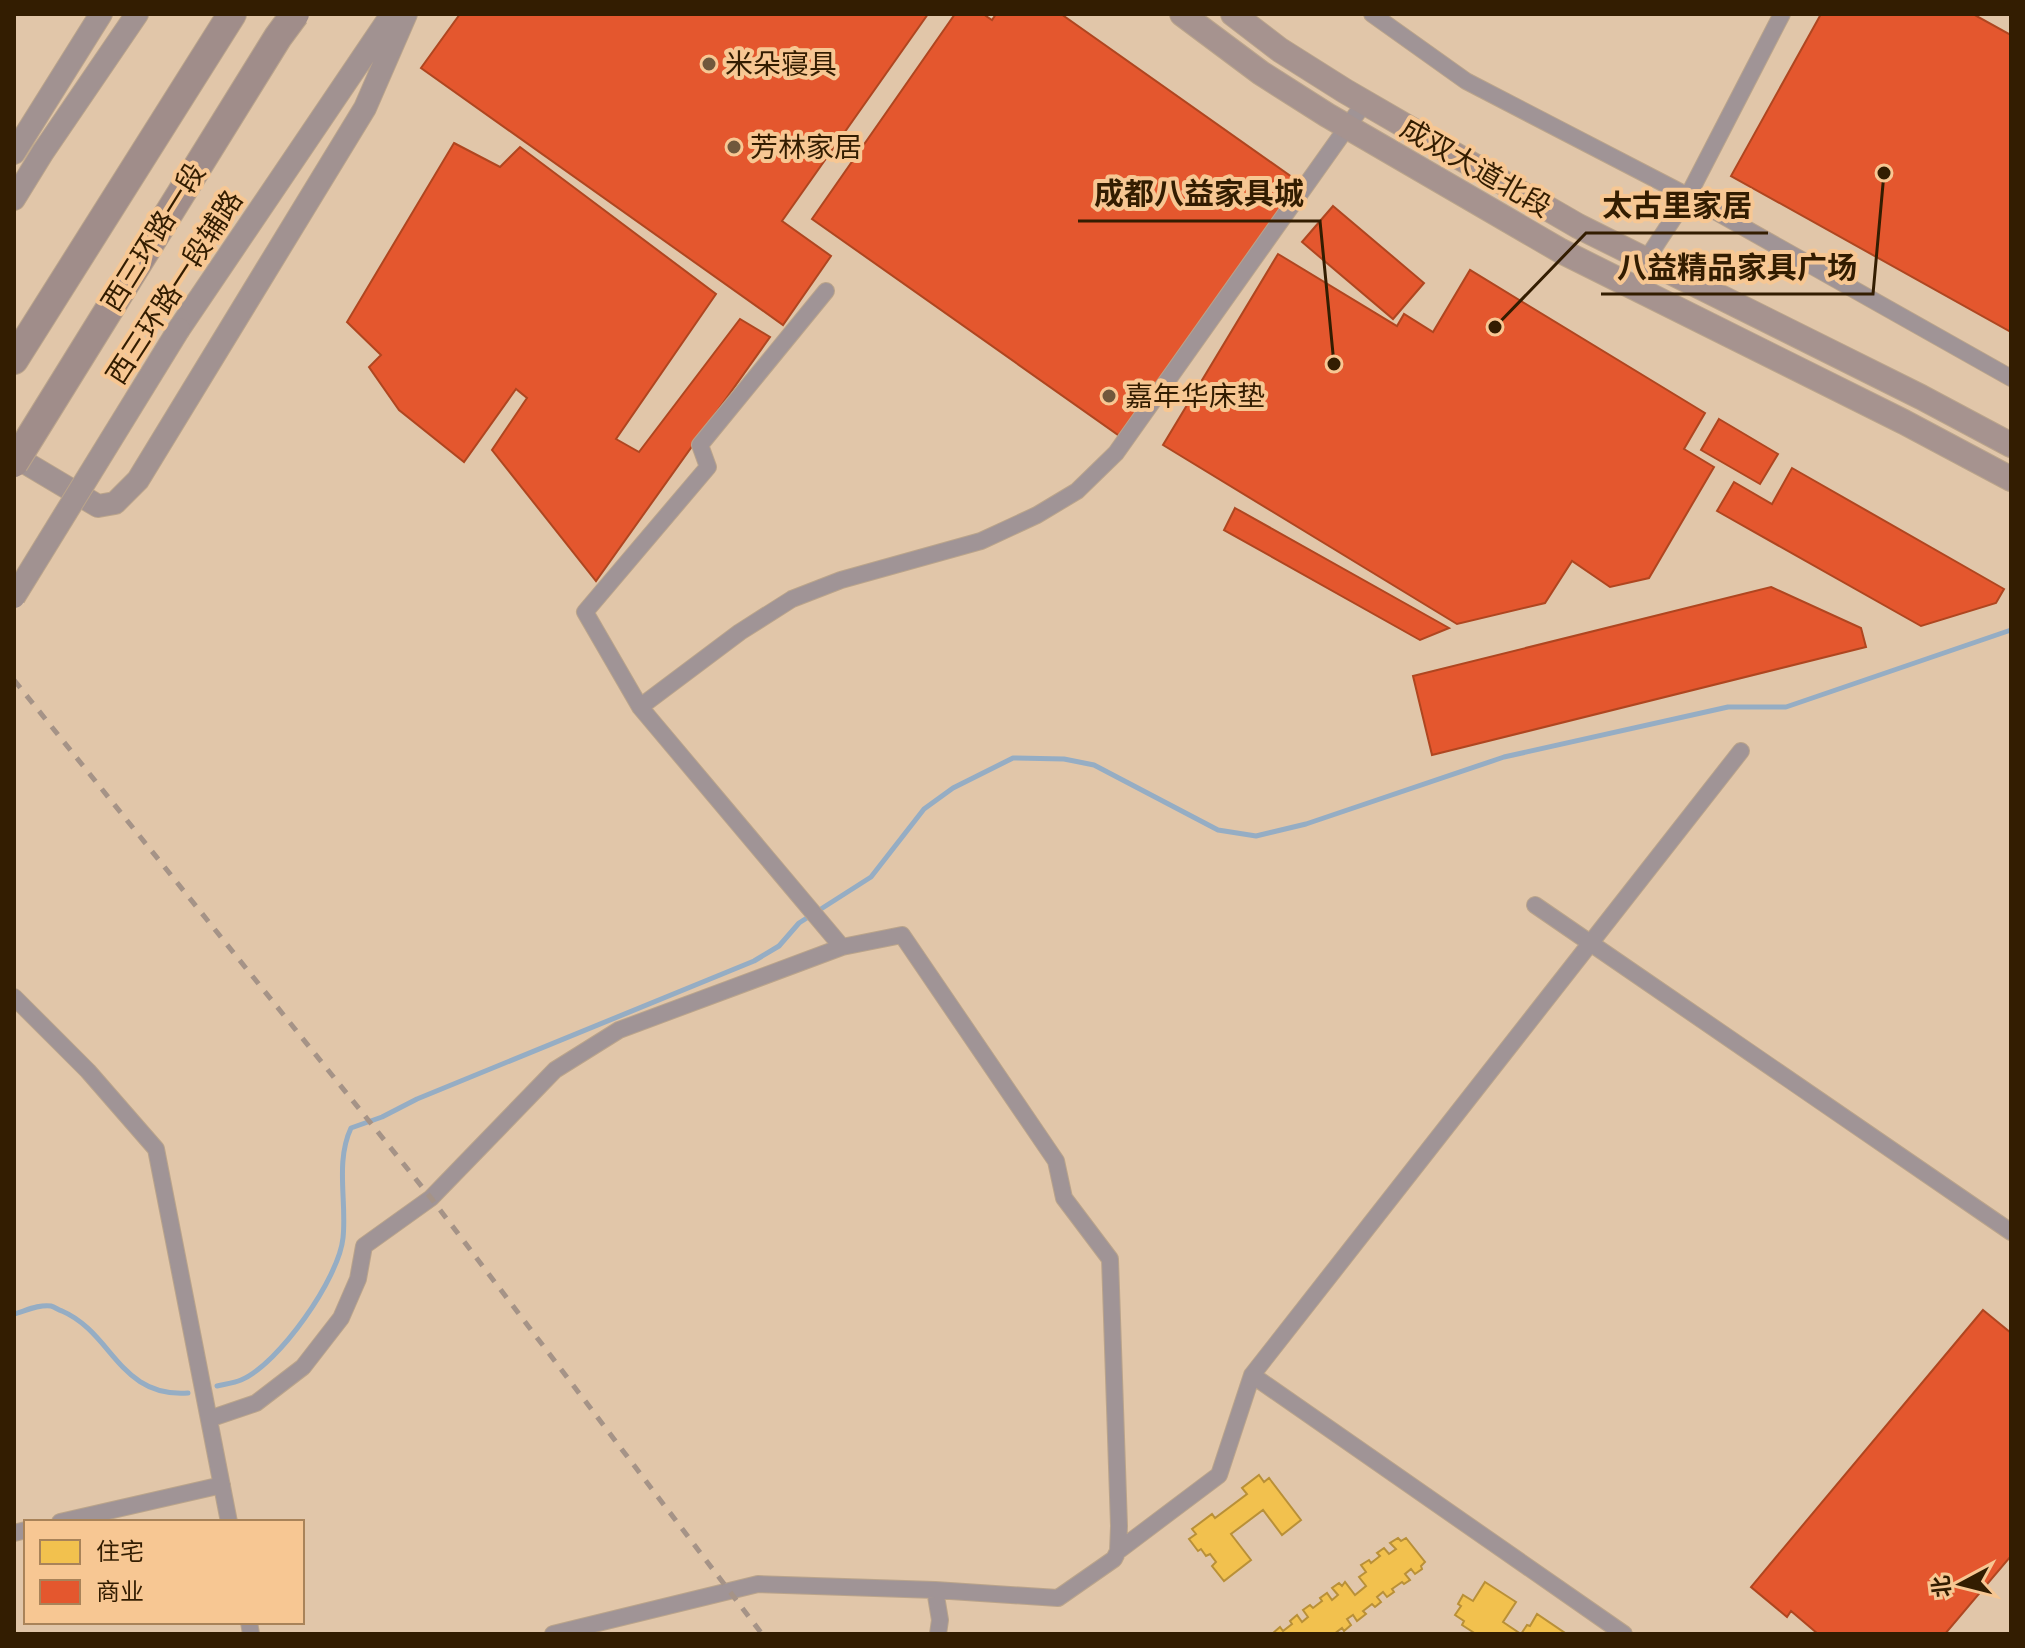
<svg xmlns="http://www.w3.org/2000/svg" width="2025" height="1648" font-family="'Zilla Slab','Noto Sans SC',serif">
<rect width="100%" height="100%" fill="#e1c6a9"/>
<!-- homes -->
<path fill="#f2c14e" stroke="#b99037" stroke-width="2" d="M 1259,1475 L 1264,1482 L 1269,1478 L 1301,1520 L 1282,1535 L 1263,1510 L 1231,1534 L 1251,1560 L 1224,1581 L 1212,1566 L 1216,1562 L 1210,1554 L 1206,1556 L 1201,1549 L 1198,1551 L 1189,1539 L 1196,1534 L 1192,1529 L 1212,1514 L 1215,1518 L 1247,1494 L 1242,1488 Z
M 1398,1538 L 1401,1541 L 1406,1538 L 1425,1562 L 1421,1566 L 1422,1569 L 1415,1574 L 1411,1569 L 1405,1574 L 1410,1580 L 1404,1584 L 1402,1582 L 1392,1589 L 1394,1592 L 1387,1597 L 1383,1592 L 1377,1597 L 1381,1602 L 1375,1607 L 1372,1604 L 1363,1611 L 1366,1614 L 1357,1621 L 1353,1615 L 1347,1619 L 1351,1625 L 1344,1631 L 1342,1628 L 1334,1634 L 1274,1634 L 1273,1633 L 1280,1627 L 1283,1631 L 1292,1624 L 1290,1621 L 1297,1615 L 1302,1622 L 1308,1617 L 1303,1610 L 1310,1605 L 1313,1608 L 1322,1601 L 1320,1598 L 1327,1593 L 1332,1600 L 1338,1595 L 1332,1588 L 1339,1583 L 1342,1586 L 1345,1582 L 1355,1595 L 1366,1586 L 1359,1577 L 1366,1572 L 1361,1565 L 1369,1560 L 1371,1563 L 1380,1556 L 1377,1553 L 1384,1548 L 1389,1554 L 1396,1549 L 1390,1543 Z
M 1485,1582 L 1516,1602 L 1503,1622 L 1521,1634 L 1527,1625 L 1530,1626 L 1537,1614 L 1565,1633 L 1564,1634 L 1476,1634 L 1462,1625 L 1464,1621 L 1455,1615 L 1461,1606 L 1458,1604 L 1463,1595 L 1473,1601 Z"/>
<!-- shops -->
<path fill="#e4572e" stroke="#af4620" stroke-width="2" d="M 460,14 L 928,14 L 782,221 L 831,256 L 783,325 L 421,68 Z
M 955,14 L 983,14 L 992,20 L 996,14 L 1061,14 L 1299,182 L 1121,437 L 812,219 Z
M 1821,14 L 1973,14 L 2011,35 L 2011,332 L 1731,176 Z
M 454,143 L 500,167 L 520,147 L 716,294 L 616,439 L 639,452 L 740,319 L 770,337 L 596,581 L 492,450 L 527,398 L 516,389 L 464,462 L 399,410 L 369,367 L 381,355 L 347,322 Z
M 1333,206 L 1424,283 L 1393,319 L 1302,242 Z
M 1278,254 L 1397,326 L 1404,314 L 1433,332 L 1470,270 L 1705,413 L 1684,449 L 1714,467 L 1649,578 L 1610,587 L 1572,561 L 1545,603 L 1457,624 L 1163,445 Z
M 1719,419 L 1778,454 L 1760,484 L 1701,450 Z
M 1792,468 L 2004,589 L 1996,603 L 1921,626 L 1717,511 L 1734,482 L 1772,504 Z
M 1235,508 L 1449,628 L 1420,640 L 1224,530 Z
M 1771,587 L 1861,628 L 1866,647 L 1432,755 L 1413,676 Z
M 1983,1310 L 2011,1333 L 2011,1556 L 1945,1634 L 1818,1634 L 1791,1611 L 1787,1617 L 1751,1587 Z"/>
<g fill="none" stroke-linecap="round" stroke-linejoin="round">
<!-- stream -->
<path stroke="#95adc4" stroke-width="5" d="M 14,1314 C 25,1311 39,1304 51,1306 C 55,1307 58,1310 62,1311 C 113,1333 119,1398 188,1393
M 217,1386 C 225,1384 234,1383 241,1380 C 279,1364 339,1278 343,1238 C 347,1202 335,1162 351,1128 L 382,1117 L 417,1099 L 754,961 L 779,946 L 799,923 L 871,877 L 924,809 L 953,788 L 1013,758 L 1064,759 L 1094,765 L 1218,830 L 1256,836 L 1306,824 L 1504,757 L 1728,707 L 1786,707 L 2011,630"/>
<defs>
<path id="street" d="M 1372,14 L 1466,81 L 1688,196 L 2011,378
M 1646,260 L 1688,196 L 1782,14
M 826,291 L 700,445 L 708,467 L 585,612 L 640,707 L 842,947
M 640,707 L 740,632 L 792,599 L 841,580 L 981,541 L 1037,515 L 1077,491 L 1116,453 L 1365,102
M 1535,905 L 2011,1232
M 14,997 L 88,1071 L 156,1149 L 229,1522
M 1252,1375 L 1624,1634
M 209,1419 L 256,1403 L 303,1367 L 341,1318 L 358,1279 L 364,1246 L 431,1198 L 555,1070 L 619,1030 L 842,947 L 902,935 L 1056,1161 L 1064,1198 L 1110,1259 L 1119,1526 L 1118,1551 L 1114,1559 L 1058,1598 L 935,1590 L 758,1584 L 553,1634
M 60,1522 L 222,1485
M 14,1533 L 26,1530
M 1118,1551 L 1219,1475 L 1252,1375 L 1741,751
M 935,1590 L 940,1620 L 938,1634
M 249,1622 L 251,1634"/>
<path id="secondary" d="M 14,153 L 101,14
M 14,199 L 43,152 L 137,14
M 179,329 L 392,14
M 14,456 L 98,506 L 115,503 L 138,480 L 365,108 L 406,14"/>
<path id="primary" d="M 1182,14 L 1261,73 L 1327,115 L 1561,251 L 1904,422 L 2011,479
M 1233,14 L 1280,50 L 1345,91 L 1578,226 L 1921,397 L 2011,445"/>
<path id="highway" d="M 14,360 L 232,14"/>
</defs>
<!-- street casing -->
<use href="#street" stroke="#baa48b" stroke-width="18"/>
<!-- secondary casing -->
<use href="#secondary" stroke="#baa48b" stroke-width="24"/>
<!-- primary casing -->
<use href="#primary" stroke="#baa48b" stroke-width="26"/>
<!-- highway casing -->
<use href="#highway" stroke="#baa48b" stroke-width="30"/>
<!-- street -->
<use href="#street" stroke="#a09496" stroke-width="16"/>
<!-- secondary -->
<use href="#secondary" stroke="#a19291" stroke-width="22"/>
<!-- primary -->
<use href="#primary" stroke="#a6938f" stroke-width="24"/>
<!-- highway -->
<use href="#highway" stroke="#a08d8a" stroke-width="28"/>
<!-- rail -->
<path stroke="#a59387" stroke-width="5" stroke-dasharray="10 10" stroke-linecap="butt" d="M 14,680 L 431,1198 L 762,1634"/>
<defs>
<path id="secondary-bridge" d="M 14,597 L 179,329"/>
<path id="highway-bridge" d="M 14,463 L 278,37 L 295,14"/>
</defs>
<!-- secondary-bridge casing -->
<use href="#secondary-bridge" stroke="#baa48b" stroke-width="24" stroke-linecap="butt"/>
<!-- highway-bridge casing -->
<use href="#highway-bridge" stroke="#baa48b" stroke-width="30" stroke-linecap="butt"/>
<!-- secondary-bridge -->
<use href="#secondary-bridge" stroke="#a19291" stroke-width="22"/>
<!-- highway-bridge -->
<use href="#highway-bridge" stroke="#a08d8a" stroke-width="28"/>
</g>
<!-- markers -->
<g fill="#70583c" stroke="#f7c793" stroke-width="3">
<circle cx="709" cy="64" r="8"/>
<circle cx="734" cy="147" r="8"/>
<circle cx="1109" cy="396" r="8"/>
</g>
<g text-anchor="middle" stroke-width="8" stroke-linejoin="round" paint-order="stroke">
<!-- poi labels -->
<g font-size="28" fill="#331d01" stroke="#f7c793" text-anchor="start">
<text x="725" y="74">米朵寝具</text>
<text x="750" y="157">芳林家居</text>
<text x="1125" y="406">嘉年华床垫</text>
</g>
<!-- street labels -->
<g font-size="28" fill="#331d01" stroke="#f7c793">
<text transform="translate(1476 167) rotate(30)" y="10">成双大道北段</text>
<text transform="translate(153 237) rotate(-58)" y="10">西三环路一段</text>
<text transform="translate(174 287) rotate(-57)" y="10">西三环路一段辅路</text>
</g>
</g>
<!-- callouts -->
<path fill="none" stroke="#331d01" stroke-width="3" d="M1334 364L1320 221H1078M1495 327L1586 233H1768M1884 173L1873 294H1601"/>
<g fill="#331d01" stroke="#f7c793" stroke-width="3">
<circle cx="1334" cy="364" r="8"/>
<circle cx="1495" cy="327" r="8"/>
<circle cx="1884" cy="173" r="8"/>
</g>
<g font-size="30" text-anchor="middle" font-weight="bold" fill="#331d01" stroke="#f7c793" stroke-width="8" stroke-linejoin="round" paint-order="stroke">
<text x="1199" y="204">成都八益家具城</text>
<text x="1677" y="216">太古里家居</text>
<text x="1737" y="278">八益精品家具广场</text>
</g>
<!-- border -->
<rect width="2025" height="1648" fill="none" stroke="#331d01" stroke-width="32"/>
<!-- legend -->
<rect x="24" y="1520" width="280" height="104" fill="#f7c793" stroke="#a98359" stroke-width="2"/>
<rect x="40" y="1540" width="40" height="24" fill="#f2c14e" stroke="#a98359" stroke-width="2"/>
<text x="96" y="1560" font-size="24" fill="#331d01">住宅</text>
<rect x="40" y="1580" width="40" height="24" fill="#e4572e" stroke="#a98359" stroke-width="2"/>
<text x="96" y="1600" font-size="24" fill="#331d01">商业</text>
<!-- north arrow -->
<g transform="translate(1961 1584) rotate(263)" stroke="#f7c793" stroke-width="6" paint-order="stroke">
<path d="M0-6L14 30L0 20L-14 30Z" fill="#331d01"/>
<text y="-12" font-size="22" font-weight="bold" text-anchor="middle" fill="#331d01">北</text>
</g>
</svg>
